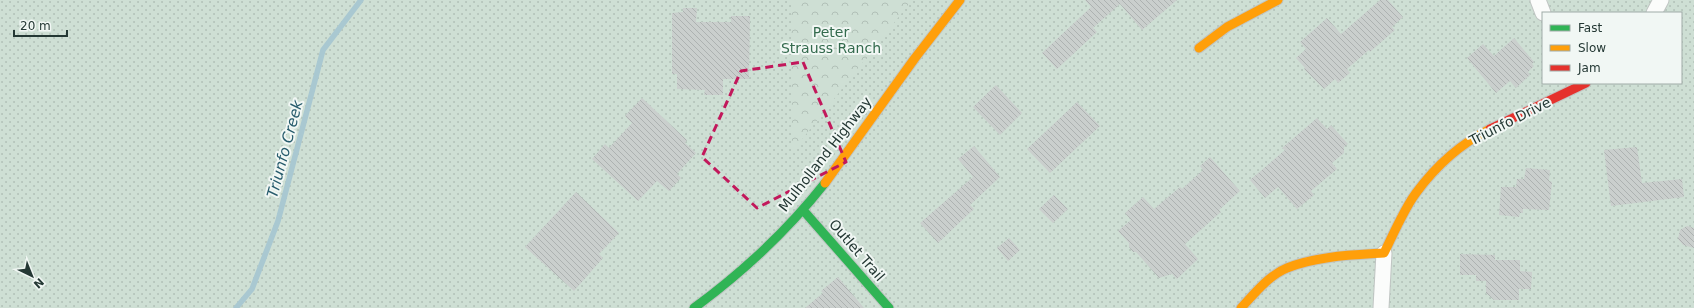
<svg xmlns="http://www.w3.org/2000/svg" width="1694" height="308" font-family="'DejaVu Sans',sans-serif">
<defs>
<pattern id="grass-dots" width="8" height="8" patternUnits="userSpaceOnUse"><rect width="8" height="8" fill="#cedfd4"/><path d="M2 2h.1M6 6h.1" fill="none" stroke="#b1c0b7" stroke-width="1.8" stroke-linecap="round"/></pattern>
<pattern id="forest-crowns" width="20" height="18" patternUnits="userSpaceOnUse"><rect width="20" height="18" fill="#cedfd4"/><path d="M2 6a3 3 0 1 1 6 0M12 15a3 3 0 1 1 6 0" fill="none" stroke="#b1c0b7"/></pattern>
<pattern id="building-back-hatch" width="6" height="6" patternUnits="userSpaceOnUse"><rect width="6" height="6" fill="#cacfcd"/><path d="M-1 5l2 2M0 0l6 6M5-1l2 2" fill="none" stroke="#adb2b1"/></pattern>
</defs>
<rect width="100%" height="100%" fill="#e3e8e6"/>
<!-- grass -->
<path fill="url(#grass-dots)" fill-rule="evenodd" d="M 0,0 L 1694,0 L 1694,308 L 0,308 ZM 1543,13 L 1681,13 L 1681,83 L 1543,83 Z"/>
<!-- forest -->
<path fill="url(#forest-crowns)" d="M 791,0 L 912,0 L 792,152 Z"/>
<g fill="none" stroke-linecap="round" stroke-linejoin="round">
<!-- stream -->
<path stroke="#a9c8d1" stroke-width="5.5" d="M 236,308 L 252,289 L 278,221 L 323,50 L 361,0"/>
</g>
<!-- building -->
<path fill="url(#building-back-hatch)" d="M 1085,0 L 1177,0 L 1142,30 L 1120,4 L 1093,28 L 1097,32 L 1057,69 L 1042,53 L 1091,7 Z
M 1380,0 L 1388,0 L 1403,17 L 1392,27 L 1395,30 L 1370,52 L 1369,50 L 1347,69 L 1350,73 L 1338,83 L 1335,79 L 1324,89 L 1304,69 L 1305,68 L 1296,58 L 1306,49 L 1300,42 L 1327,18 L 1341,34 Z
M 683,8 L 697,8 L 696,22 L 731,22 L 731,16 L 750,16 L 749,79 L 723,79 L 723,95 L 704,95 L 705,90 L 677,89 L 677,74 L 672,74 L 672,13 L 683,12 Z
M 1514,38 L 1534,62 L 1532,64 L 1534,66 L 1528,72 L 1530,75 L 1516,88 L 1510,81 L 1496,93 L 1467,58 L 1483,44 L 1494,56 Z
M 996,85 L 1022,113 L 1000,135 L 973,107 Z
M 642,98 L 687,140 L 685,143 L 696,153 L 677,174 L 681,178 L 669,191 L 657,181 L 638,201 L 592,159 L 605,144 L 609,148 L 632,123 L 625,116 Z
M 1077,102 L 1100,126 L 1050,173 L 1027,149 Z
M 1317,118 L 1327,129 L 1331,125 L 1348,144 L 1344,147 L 1344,153 L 1332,163 L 1337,169 L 1311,191 L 1314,195 L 1297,209 L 1278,187 L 1265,198 L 1250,180 L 1285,150 L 1282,148 Z
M 974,146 L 1000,177 L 970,205 L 974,209 L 938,243 L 920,223 L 973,177 L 958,159 Z
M 1637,147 L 1642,183 L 1682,179 L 1684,197 L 1611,206 L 1604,150 Z
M 1210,157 L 1240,191 L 1219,210 L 1221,212 L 1185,244 L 1198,259 L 1177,279 L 1172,274 L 1159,278 L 1136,252 L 1133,252 L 1129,247 L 1129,243 L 1118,231 L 1131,220 L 1125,213 L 1143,197 L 1154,209 L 1180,187 L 1182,189 L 1203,170 L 1200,166 Z
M 1526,168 L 1550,170 L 1549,181 L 1552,182 L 1549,210 L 1523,209 L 1523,213 L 1520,213 L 1519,217 L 1499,215 L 1501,187 L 1516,187 L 1517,179 L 1524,179 Z
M 576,192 L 619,233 L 599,254 L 603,258 L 574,291 L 525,247 Z
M 1054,195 L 1068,209 L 1053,223 L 1039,209 Z
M 1687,226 L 1694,228 L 1694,248 L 1683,245 L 1678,239 L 1680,230 Z
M 1009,238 L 1020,250 L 1008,261 L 997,248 Z
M 1460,254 L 1495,255 L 1495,260 L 1520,260 L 1520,271 L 1532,272 L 1531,289 L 1519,289 L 1519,300 L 1494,300 L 1486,293 L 1486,281 L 1476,281 L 1476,275 L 1460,275 Z
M 838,277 L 864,308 L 805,308 L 823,293 L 821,291 Z"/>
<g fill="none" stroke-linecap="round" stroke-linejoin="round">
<defs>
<path id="street" d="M 1538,0 L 1543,13
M 1654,13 L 1661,0
M 1381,308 L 1384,253"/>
<path id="fast" d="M 803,210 L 889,308
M 694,308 C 743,272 787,231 825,183"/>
<path id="slow" d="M 1199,48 L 1227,27 L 1278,0
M 825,183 L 915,58 L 960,0
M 1241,308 C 1254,294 1269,275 1287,268 C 1316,256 1353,255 1384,253 C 1393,235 1404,209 1416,193 C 1435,167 1460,144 1490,129"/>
<path id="jam" d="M 1490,129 L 1586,83"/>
</defs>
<!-- street casing -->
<use href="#street" stroke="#c0c5c3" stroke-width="17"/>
<!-- fast casing -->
<use href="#fast" stroke="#c0c5c3" stroke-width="11"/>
<!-- slow casing -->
<use href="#slow" stroke="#c0c5c3" stroke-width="11"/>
<!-- jam casing -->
<use href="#jam" stroke="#c0c5c3" stroke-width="11"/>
<!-- street -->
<use href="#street" stroke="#fbfcfb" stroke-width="15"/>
<!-- fast -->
<use href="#fast" stroke="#30b455" stroke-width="9"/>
<!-- slow -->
<use href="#slow" stroke="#ff9f0a" stroke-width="9"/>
<!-- jam -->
<use href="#jam" stroke="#e5322d" stroke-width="9"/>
</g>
<!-- marked area -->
<path fill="none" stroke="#c2185b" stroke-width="3" stroke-dasharray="8 5" stroke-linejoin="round" d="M 803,62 L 846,162 L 757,208 L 702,157 L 741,71 Z"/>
<g text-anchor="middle" stroke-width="4" stroke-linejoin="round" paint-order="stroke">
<!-- park labels -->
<g font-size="14" fill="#336a4d" stroke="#f1f7f4">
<text x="831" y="37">Peter<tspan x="831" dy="16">Strauss Ranch</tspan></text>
</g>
<!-- street labels -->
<g font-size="14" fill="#243834" stroke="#f1f7f4">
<text transform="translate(1510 121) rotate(-27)" y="5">Triunfo Drive</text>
<text transform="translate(825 154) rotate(-52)" y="5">Mulholland Highway</text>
<text transform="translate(857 250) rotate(49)" y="5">Outlet Trail</text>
</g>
<!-- water labels -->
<g font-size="15" font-style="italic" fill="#265b6c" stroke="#f1f7f4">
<text transform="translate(285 149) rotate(-75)" y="5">Triunfo Creek</text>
</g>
</g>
<!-- legend -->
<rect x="1542" y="12" width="140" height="72" fill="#f1f7f4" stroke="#9faba7"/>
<rect x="1550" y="25" width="20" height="6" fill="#30b455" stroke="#9faba7"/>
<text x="1578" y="32" font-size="12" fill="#243834">Fast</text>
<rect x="1550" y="45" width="20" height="6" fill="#ff9f0a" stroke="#9faba7"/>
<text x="1578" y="52" font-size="12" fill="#243834">Slow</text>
<rect x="1550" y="65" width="20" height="6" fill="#e5322d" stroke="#9faba7"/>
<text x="1578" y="72" font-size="12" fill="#243834">Jam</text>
<!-- north arrow -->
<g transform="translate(32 276) rotate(137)" stroke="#f1f7f4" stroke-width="3" paint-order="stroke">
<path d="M0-3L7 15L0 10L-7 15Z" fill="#243834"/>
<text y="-6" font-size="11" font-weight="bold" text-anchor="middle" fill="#243834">N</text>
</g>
<!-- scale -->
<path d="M14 30v6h53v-6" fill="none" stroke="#243834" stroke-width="2"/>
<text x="20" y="30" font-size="12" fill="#243834" stroke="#f1f7f4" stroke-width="3" paint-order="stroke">20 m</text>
</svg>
